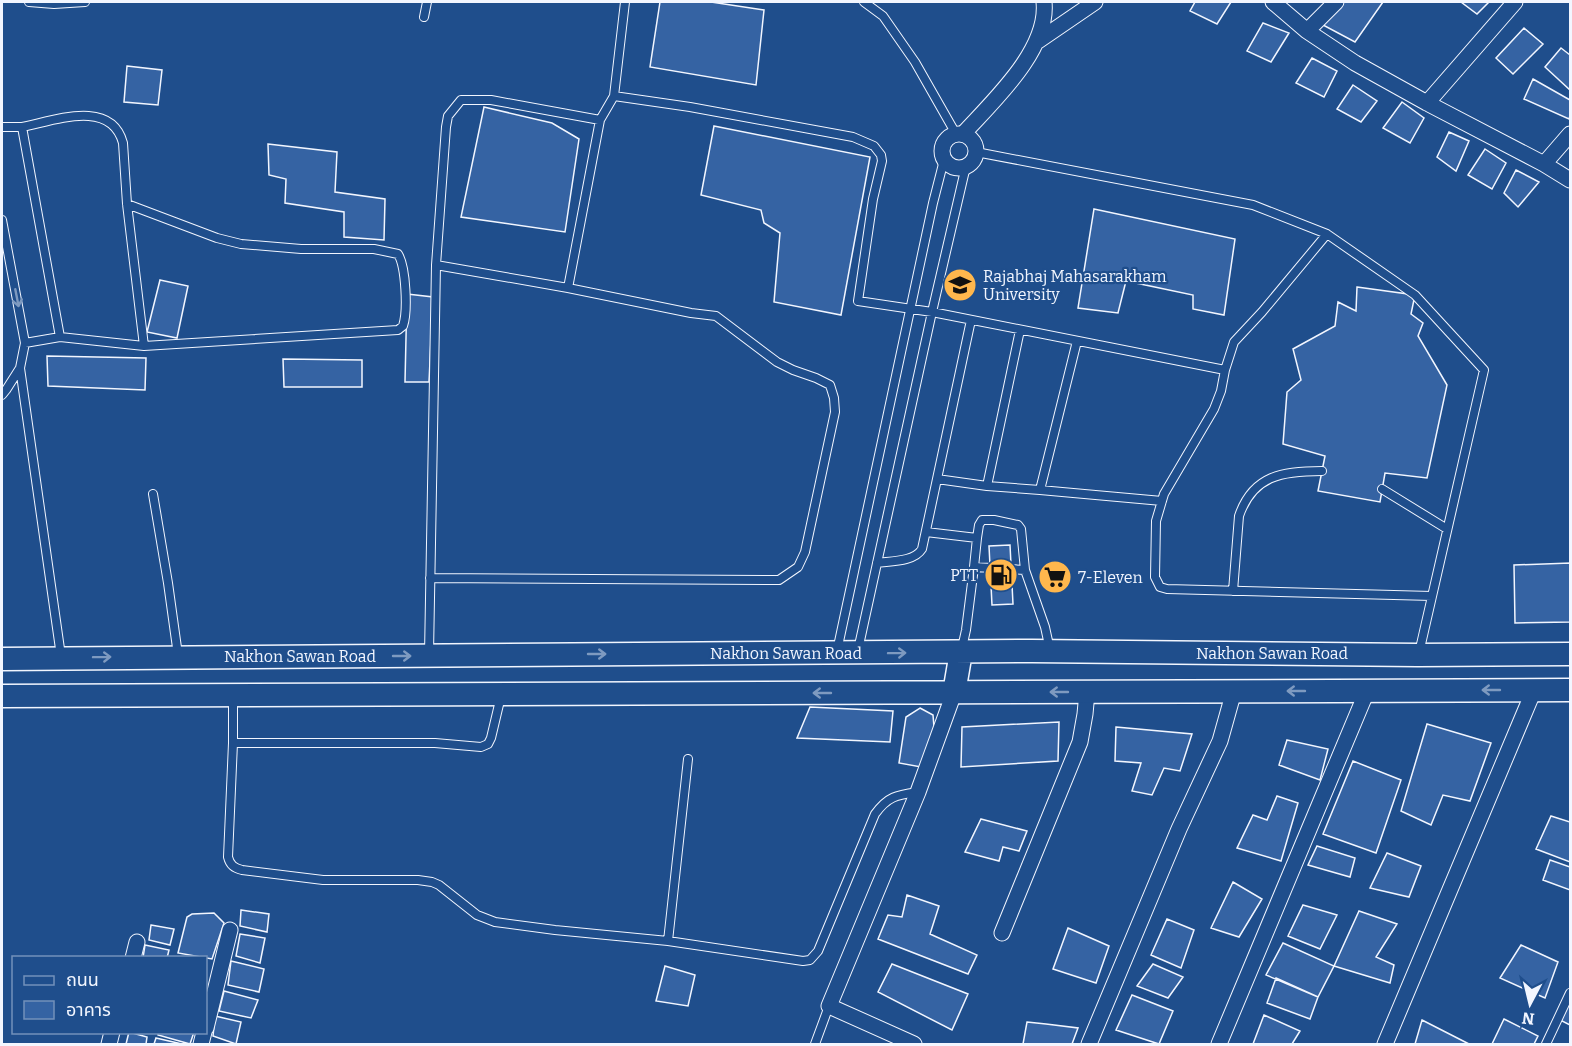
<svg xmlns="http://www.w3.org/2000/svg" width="1572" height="1046" font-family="Bitter,'Noto Sans Thai',serif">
<rect width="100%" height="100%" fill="#1f4e8c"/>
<!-- building -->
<path fill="#3563a3" stroke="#f2f6ff" stroke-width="1.5" d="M 660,2 L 711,2 L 764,10 L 756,85 L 650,67 Z
M 1195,2 L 1231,2 L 1217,24 L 1190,11 Z
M 1341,2 L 1383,2 L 1355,42 L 1323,25 Z
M 1461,2 L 1489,2 L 1477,14 Z
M 1263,23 L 1289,33 L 1271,62 L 1247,51 Z
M 1524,28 L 1543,44 L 1513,74 L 1496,58 Z
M 1561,48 L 1570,55 L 1570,90 L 1545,67 Z
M 1312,58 L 1337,71 L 1324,97 L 1296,83 Z
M 127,66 L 162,70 L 158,105 L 124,102 Z
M 1533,79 L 1570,100 L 1570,116 L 1569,119 L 1524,99 Z
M 1353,85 L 1377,101 L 1361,122 L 1337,109 Z
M 1402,102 L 1424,118 L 1410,143 L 1383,128 Z
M 484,107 L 552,123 L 579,139 L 565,232 L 461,217 Z
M 714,126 L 870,157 L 841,315 L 774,302 L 780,233 L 764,223 L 761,210 L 701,195 Z
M 1449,132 L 1469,141 L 1456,171 L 1437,157 Z
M 268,144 L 337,152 L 335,192 L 385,199 L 384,240 L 344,237 L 344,212 L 285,203 L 286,179 L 269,175 Z
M 1485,149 L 1506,163 L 1492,189 L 1468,175 Z
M 1516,170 L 1539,182 L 1518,207 L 1504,193 Z
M 1094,209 L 1235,239 L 1224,315 L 1193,309 L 1193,295 L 1126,281 L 1118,313 L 1078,308 Z
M 160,280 L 188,286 L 177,338 L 147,332 Z
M 1357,287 L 1415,295 L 1411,314 L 1423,323 L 1418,336 L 1447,385 L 1427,478 L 1385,473 L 1380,502 L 1318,491 L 1325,456 L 1283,444 L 1287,392 L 1301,380 L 1293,349 L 1335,326 L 1338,302 L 1356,311 Z
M 407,294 L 433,297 L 429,382 L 405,382 Z
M 47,356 L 146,358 L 145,390 L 48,386 Z
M 283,359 L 362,360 L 362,387 L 284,387 Z
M 1010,545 L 1013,604 L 992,605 L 989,546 Z
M 1570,563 L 1570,622 L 1515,623 L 1514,565 Z
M 810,707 L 893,711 L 890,742 L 797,738 Z
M 920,708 L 933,715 L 935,740 L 921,767 L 899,763 L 906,717 Z
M 1059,722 L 1058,761 L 961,767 L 962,727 Z
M 1427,724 L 1491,743 L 1470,801 L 1443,795 L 1431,825 L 1401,811 Z
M 1116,727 L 1192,734 L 1180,771 L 1164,768 L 1152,795 L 1132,791 L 1141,763 L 1115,761 Z
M 1287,740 L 1328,749 L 1320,780 L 1279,765 Z
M 1353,761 L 1401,780 L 1376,853 L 1323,834 Z
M 1277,796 L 1298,803 L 1281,861 L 1237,848 L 1253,815 L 1267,820 Z
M 1551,816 L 1570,822 L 1570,862 L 1536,849 Z
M 981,819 L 1027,831 L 1019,851 L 1003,847 L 999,861 L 965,852 Z
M 1317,846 L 1355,858 L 1350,877 L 1308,865 Z
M 1387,853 L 1421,866 L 1409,897 L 1370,888 Z
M 1550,860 L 1570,867 L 1570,890 L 1543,880 Z
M 1233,882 L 1262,899 L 1239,937 L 1211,928 Z
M 907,895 L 939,906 L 930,934 L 977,955 L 968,974 L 878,939 L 888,915 L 902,917 Z
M 1303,905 L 1337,915 L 1320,949 L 1288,936 Z
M 241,910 L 269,914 L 267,932 L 240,926 Z
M 1359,911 L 1397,924 L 1376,957 L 1394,965 L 1390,983 L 1334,966 Z
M 214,913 L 224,923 L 212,959 L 178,953 L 187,917 L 192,914 Z
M 1167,919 L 1194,930 L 1181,968 L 1151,955 Z
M 151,925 L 174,929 L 170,945 L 149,940 Z
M 1068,928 L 1109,946 L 1096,983 L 1053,969 Z
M 240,934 L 265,938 L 260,963 L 236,956 Z
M 1283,943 L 1334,966 L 1318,997 L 1266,975 Z
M 145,945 L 169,950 L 167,958 L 143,958 Z
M 1521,945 L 1558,962 L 1545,998 L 1500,978 Z
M 231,961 L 264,969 L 259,992 L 228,985 Z
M 892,964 L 968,994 L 952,1030 L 878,992 Z
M 1153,964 L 1183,977 L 1168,998 L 1137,986 Z
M 665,966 L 695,975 L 688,1006 L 656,1001 Z
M 1276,978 L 1318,997 L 1310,1019 L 1267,1003 Z
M 224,991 L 258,1000 L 251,1018 L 219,1011 Z
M 1570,993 L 1570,1025 L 1558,1019 Z
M 1132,995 L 1173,1011 L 1159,1044 L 1116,1030 Z
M 1264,1015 L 1300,1031 L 1292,1044 L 1253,1044 Z
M 215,1016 L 241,1022 L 236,1044 L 213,1036 Z
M 1504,1019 L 1538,1036 L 1534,1044 L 1492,1044 Z
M 1422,1020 L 1469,1044 L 1415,1044 Z
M 1027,1022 L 1046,1024 L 1078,1028 L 1072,1044 L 1023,1044 Z
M 129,1032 L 147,1037 L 146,1044 L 126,1044 Z
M 158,1032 L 194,1032 L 190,1044 L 158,1035 Z
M 156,1038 L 182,1044 L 154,1044 Z"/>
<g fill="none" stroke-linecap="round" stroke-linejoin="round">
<defs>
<path id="service" d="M 29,2 L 54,4 L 85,2
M 864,2 L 883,16 L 915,62 L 956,134
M 424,17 L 427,2
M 614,96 L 690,107 L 853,137 L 874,146 L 881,155 L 882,161 L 873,199 L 858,301 L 932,312 L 1225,370
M 2,127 L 22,127
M 976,152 L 1253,205 L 1327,234 L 1415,295 L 1484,370 L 1419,653
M 2,220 L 25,343 L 20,368 L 6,390 L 2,395
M 1327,234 L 1262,312 L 1234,342 L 1225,370 L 1221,391 L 1214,409 L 1164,494 L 1156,521 L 1155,577 L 1160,587 L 1167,589 L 1432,596
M 568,288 L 600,120 L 614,96 L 625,2
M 60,337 L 22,127 C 53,121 111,98 123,143 L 127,204 L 144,346
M 1077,341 L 1040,490 L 1162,501
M 25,343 L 60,337 L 144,346 L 398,330 L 403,326 C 408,311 406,267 398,254 L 374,249 L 301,249 L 241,244 L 217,238 L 127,204
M 20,368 L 61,656
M 937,479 L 987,486 L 1020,330
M 987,486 L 1040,490
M 1382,489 L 1447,529
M 153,494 L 168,583 L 178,655
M 926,532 L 977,538 L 979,525 L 982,520 L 994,520 L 1018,525 L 1021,529 L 1025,570
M 877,563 C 891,561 914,562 922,549 L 971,320
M 974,567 L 977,538
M 430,578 L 779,580 L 798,567 L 805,552 L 835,412 L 834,398 L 830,385 L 816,378 L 793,370 L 777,362 L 716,316 L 691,313 L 568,288 L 436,265
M 1233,591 L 1239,516 C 1253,475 1283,471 1322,471
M 962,648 L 966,630 L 974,567 L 1025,570 L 1045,627 L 1050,650
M 858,650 L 932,312 L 966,166
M 837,651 L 933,203 L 944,160
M 429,654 L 436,265 L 446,127 L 448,116 L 461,100 L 491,100 L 600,120
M 233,698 L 233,743 L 435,743 L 481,747 L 488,744 L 491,738 L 501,696
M 233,743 L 228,857 C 230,865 234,868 242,870 L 323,880 L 418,880 L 432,882 L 439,885 L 477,915 L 495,922 L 555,930 L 668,941 L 803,961 L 810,960 L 818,951 L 875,814 C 888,796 897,795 918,792
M 668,941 L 688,759
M 815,1044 L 829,1006
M 1546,1044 L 1570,993"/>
<path id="minor" d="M 1273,2 L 1307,31 L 1355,63 L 1427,103 L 1544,164 L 1570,180
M 1307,31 L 1336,2
M 1038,41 L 1095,2
M 1427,103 L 1515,2
M942 151a17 17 0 1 1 34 0a17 17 0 1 1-34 0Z
M 963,134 C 993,101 1049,50 1044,2
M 1544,164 L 1570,134
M 1002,933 L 1080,742 L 1085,714 L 1087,692
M 133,958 L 137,942
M 206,1028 L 230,930
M 109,1044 L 112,1032
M 201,1044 L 204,1032
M 914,1044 L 829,1006 L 918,792 L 954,693
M 1089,1044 L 1179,829 L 1220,741 L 1234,691
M 1219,1044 L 1367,691
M 1385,1044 L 1534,690"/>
<path id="primary" d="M 2,659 L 1032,651 L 1418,655 L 1570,654
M 954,693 L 961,652
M 2,696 L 1570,690"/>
</defs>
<!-- service casing -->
<use href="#service" stroke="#f2f6ff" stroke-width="10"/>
<!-- minor casing -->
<use href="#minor" stroke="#f2f6ff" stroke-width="17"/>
<!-- primary casing -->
<use href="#primary" stroke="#f2f6ff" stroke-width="25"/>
<!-- service -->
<use href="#service" stroke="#1f4e8c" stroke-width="8"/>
<!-- minor -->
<use href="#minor" stroke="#1f4e8c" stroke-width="15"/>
<!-- primary -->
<use href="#primary" stroke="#1f4e8c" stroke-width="22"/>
</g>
<!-- one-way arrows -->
<defs><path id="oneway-shaft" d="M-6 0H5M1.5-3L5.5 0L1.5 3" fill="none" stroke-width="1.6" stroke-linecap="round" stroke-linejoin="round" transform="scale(1.5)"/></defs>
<g stroke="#7e9ac0">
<use href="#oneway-shaft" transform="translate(17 298) rotate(79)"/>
<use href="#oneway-shaft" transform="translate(897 653) rotate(-1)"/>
<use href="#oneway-shaft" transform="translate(597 654)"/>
<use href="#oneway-shaft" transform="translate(402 656)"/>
<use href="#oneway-shaft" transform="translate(102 657) rotate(-1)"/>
<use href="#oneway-shaft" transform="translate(1491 690) rotate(180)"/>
<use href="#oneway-shaft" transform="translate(1296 691) rotate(180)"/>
<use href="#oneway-shaft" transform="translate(1059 692) rotate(180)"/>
<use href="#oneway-shaft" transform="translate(822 693) rotate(180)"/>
</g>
<!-- icons -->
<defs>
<symbol id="university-disc" viewBox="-11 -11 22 22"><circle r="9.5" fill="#ffb74d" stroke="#1f4e8c"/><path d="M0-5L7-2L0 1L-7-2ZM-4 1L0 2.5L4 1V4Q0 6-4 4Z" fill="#111"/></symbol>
<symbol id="fuel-disc" viewBox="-11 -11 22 22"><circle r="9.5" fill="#ffb74d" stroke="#1f4e8c"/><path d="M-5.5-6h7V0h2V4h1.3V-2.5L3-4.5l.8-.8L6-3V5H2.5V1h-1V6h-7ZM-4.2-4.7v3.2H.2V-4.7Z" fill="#111"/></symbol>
<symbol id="supermarket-disc" viewBox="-11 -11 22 22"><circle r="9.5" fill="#ffb74d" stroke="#1f4e8c"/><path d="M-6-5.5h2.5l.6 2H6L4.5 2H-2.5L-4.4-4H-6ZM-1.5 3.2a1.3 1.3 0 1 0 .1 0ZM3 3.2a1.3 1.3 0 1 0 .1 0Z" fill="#111"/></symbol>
</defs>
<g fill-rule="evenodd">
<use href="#university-disc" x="941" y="266" width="38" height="38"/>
<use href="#fuel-disc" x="982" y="556" width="38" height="38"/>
<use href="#supermarket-disc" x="1036" y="558" width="38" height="38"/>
</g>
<g text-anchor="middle" stroke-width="4.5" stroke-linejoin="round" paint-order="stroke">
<!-- poi labels -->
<g font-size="16" fill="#f2f6ff" stroke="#1f4e8c" text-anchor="start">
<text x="983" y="282">Rajabhaj Mahasarakham<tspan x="983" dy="18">University</tspan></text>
<text x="978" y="581" text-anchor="end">PTT</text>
<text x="1078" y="583">7-Eleven</text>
</g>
<!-- street labels -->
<g font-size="16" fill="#f2f6ff" stroke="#1f4e8c">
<text x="786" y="659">Nakhon Sawan Road</text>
<text x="1272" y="659">Nakhon Sawan Road</text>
<text x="300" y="662">Nakhon Sawan Road</text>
</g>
</g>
<!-- border -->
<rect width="1572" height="1046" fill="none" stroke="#f2f6ff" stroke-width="6"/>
<!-- legend -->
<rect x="12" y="956" width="195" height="78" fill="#1f4e8c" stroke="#7391ba" stroke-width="1.5"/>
<rect x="24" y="976" width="30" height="9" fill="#1f4e8c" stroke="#7391ba" stroke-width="1.5"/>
<text x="66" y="986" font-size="18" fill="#f2f6ff">ถนน</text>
<rect x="24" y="1001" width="30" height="18" fill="#3563a3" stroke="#7391ba" stroke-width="1.5"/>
<text x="66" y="1016" font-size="18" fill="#f2f6ff">อาคาร</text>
<!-- north arrow -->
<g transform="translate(1530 1004) rotate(187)" stroke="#1f4e8c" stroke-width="4.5" paint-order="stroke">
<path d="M0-4.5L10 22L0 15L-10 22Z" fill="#f2f6ff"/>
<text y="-9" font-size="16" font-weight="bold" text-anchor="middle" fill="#f2f6ff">N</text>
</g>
</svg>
